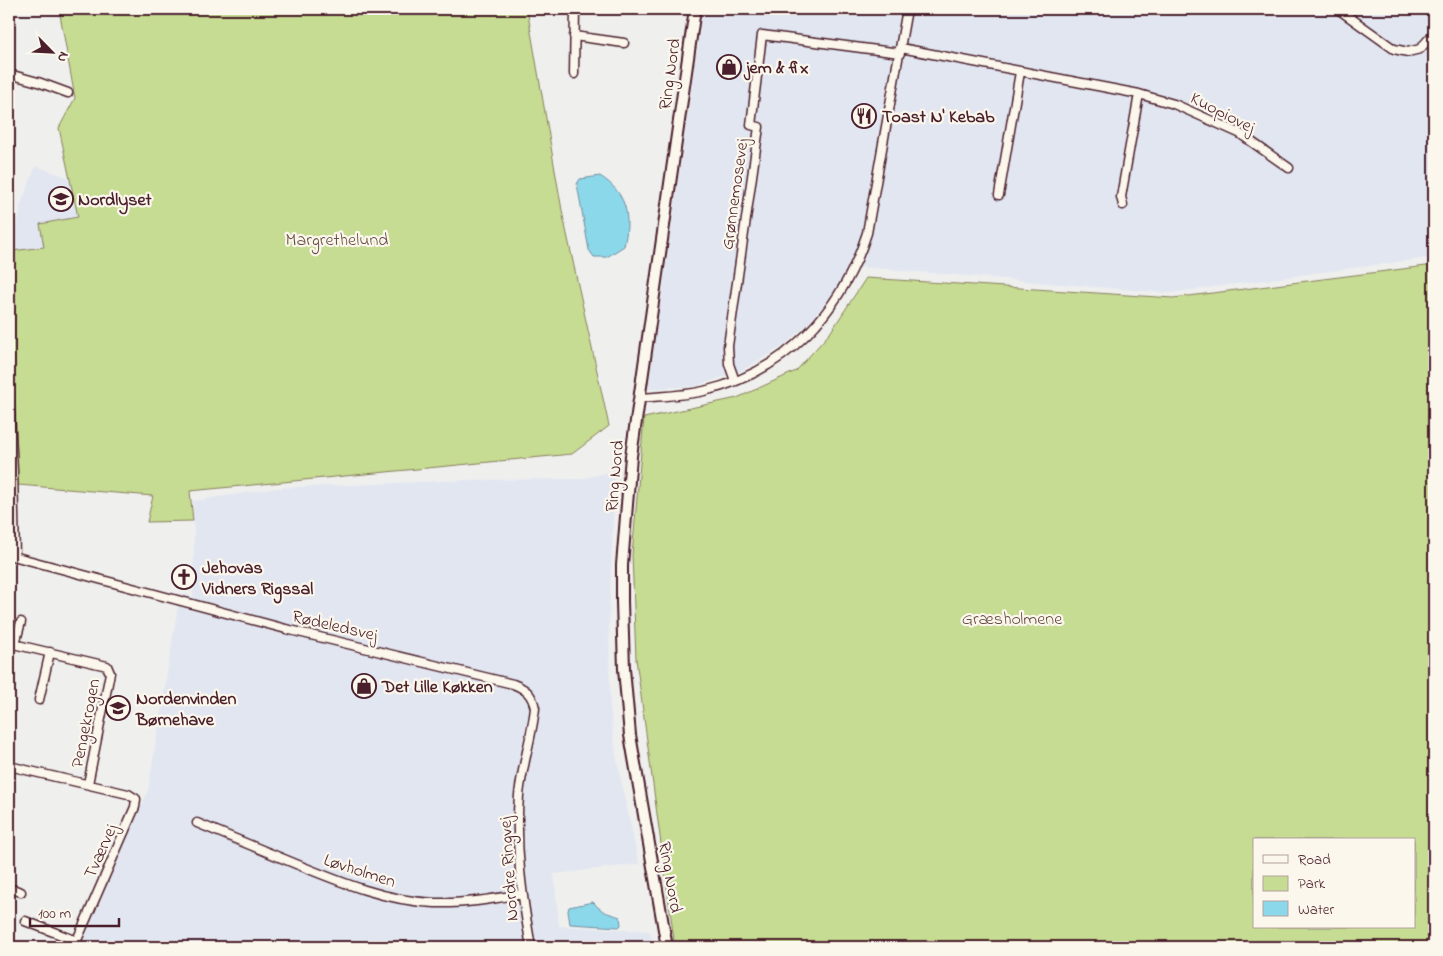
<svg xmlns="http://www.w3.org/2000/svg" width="1443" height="956" font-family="'Indie Flower',sans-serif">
<rect width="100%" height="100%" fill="#efefee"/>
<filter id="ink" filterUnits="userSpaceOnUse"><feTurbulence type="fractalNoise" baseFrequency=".02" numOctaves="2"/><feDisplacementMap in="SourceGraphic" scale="10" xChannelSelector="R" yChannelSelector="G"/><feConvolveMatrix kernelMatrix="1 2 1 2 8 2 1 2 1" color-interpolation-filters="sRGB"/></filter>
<g filter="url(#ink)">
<!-- built -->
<path fill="#e1e6f1" d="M 703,9 L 1434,9 L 1434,257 L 1169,293 L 848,266 L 836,290 L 807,325 L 783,346 L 743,370 L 696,386 L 648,389 Z
M 36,166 L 97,188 L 101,214 L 44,247 L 9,252 L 9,244 L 21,211 L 19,209 Z
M 615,470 L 609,618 L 610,707 L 616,756 L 639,864 L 554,874 L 559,926 L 650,931 L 653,947 L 80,947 L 148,791 L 180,594 L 193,597 L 194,540 L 193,501 L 277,488 L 468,480 L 582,479 Z"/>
<!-- green -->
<path fill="#c6dc92" stroke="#887e5e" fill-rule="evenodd" d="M 59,9 L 527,9 L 563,216 L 609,426 L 572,454 L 190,491 L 193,521 L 147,522 L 153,496 L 18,485 L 14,403 L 9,349 L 9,287 L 14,286 L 12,251 L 44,247 L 40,224 L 78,217 L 59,128 L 75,98 Z
M 1434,265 L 1434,947 L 675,947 L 636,659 L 632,555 L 644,418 L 737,398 L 796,371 L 830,333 L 866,278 L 1173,298 ZM 1254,840 L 1414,840 L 1414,927 L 1254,927 Z"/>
<!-- water -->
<path fill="#8cd8eb" stroke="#728e9e" d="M 600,176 C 627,193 631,216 624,246 L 607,257 L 594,257 L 589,250 L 577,184 L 580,179 Z
M 593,902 C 604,914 606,912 620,917 L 621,925 L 619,927 L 570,924 L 568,911 L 569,907 Z"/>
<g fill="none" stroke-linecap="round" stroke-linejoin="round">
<defs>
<path id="minor" d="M 1338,9 L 1394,49 L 1408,52 L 1420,49 L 1434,33
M 574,36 L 624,43
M 901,48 L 1139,94 L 1174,104 L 1239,133 L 1289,168
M 9,74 L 38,82 L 68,93
M 574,74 L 575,9
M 999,195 L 1020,72
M 1123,205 L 1121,197 L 1139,94
M 735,381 L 729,364 L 728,346 L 759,127 L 751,125 L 762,35 L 900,53
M 9,395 L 13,471 L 15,557
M 639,398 C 661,396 682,396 704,391 C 786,372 842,311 867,233 L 907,9
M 9,555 L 286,629 L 513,684 C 526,689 532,694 535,708 C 532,737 522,766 519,795 C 515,847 522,896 531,947
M 9,643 L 107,666 L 110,673 L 88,784
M 15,644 L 21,622
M 39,700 L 50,652
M 9,766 L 128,794 L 136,799 L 135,807 L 74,947
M 197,823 C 230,837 263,850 296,864 C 340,882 386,901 435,903 C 464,904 493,899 522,894
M 9,888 L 21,892
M 25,921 L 77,941"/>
<path id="major" d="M 667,947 L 630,735 L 624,669 L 622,602 L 622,565 L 631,456 L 695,9"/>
</defs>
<!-- minor casing -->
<use href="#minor" stroke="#4a1f2b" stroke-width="11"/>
<!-- major casing -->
<use href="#major" stroke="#4a1f2b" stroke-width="14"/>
<!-- minor -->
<use href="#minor" stroke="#fbf7ec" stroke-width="8"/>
<!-- major -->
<use href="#major" stroke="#fbf7ec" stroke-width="10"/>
</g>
</g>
<!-- icons -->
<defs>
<symbol id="shop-ring" viewBox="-11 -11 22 22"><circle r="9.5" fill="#fbf7ec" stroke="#4a1f2b" stroke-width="1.5"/><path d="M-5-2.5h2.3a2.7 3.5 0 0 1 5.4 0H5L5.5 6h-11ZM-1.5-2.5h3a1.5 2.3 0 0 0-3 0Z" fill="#4a1f2b"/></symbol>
<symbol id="restaurant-ring" viewBox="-11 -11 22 22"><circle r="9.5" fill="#fbf7ec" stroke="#4a1f2b" stroke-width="1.5"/><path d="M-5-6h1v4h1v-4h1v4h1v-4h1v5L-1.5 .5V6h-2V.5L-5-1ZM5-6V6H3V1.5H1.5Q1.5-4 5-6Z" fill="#4a1f2b"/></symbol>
<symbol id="school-ring" viewBox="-11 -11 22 22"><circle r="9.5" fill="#fbf7ec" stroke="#4a1f2b" stroke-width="1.5"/><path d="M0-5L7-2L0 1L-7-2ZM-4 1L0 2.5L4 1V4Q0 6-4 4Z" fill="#4a1f2b"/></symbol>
<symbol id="church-ring" viewBox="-11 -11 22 22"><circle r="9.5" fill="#fbf7ec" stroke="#4a1f2b" stroke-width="1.5"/><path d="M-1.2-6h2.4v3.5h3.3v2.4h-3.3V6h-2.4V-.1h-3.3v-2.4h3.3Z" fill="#4a1f2b"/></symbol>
</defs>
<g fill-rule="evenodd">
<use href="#shop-ring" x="715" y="53" width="28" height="28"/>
<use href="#restaurant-ring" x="850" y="102" width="28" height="28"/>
<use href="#school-ring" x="47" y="185" width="28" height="28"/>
<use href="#church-ring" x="170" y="563" width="28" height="28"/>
<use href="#shop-ring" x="350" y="672" width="28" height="28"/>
<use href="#school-ring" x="104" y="694" width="28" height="28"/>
</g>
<g text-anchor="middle" stroke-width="4.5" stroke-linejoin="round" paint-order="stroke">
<!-- poi labels -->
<g font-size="18" font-weight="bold" fill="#4a1f2b" stroke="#fbf7ec" text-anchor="start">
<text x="746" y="73">jem &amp; fix</text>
<text x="882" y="122">Toast N' Kebab</text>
<text x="78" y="205">Nordlyset</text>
<text x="202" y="573">Jehovas<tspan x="202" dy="21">Vidners Rigssal</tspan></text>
<text x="382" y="692">Det Lille Køkken</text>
<text x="136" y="704">Nordenvinden<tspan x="136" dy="21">Børnehave</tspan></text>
</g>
<!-- street labels -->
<g font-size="18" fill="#4a1f2b" stroke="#fbf7ec">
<text transform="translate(669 74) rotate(-82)" y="6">Ring Nord</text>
<text transform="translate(1223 112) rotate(27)" y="6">Kuopiovej</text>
<text transform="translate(734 194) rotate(-82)" y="6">Grønnemosevej</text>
<text transform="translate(614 476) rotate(-85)" y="6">Ring Nord</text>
<text transform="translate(335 625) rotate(13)" y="6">Rødeledsvej</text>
<text transform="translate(85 723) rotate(-79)" y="6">Pengekrogen</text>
<text transform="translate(100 851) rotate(-66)" y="6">Tværvej</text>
<text transform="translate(508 869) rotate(-94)" y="6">Nordre Ringvej</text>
<text transform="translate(360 870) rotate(18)" y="6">Løvholmen</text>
<text transform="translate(671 877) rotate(80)" y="6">Ring Nord</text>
</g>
<!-- park labels -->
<g font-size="18" fill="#694e45" stroke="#fbf7ec">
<text x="337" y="245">Margrethelund</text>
<text x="1012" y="624">Græsholmene</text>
</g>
</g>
<!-- margin -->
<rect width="1443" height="956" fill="none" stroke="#fbf7ec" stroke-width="30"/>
<rect x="15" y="15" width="1413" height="926" fill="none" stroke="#4a1f2b" stroke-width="2" filter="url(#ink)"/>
<!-- legend -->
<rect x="1253" y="838" width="162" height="90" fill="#fbf7ec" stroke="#b4a19f"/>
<rect x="1263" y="855" width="25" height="8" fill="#fbf7ec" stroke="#b4a19f"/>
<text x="1298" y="864" font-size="15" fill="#4a1f2b">Road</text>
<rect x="1263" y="876" width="25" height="15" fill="#c6dc92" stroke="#b4a19f"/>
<text x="1298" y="888" font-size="15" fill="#4a1f2b">Park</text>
<rect x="1263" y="901" width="25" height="15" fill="#8cd8eb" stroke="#b4a19f"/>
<text x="1298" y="914" font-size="15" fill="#4a1f2b">Water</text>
<!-- north arrow -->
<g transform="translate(52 52) rotate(114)" stroke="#fbf7ec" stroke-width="4" paint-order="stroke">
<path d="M0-4L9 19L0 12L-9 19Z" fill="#4a1f2b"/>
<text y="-8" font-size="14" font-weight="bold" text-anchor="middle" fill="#4a1f2b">N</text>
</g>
<!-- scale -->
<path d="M30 918v8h89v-8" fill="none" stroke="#4a1f2b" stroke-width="2.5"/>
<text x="38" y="918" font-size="15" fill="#4a1f2b" stroke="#fbf7ec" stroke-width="4" paint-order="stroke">100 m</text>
</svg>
